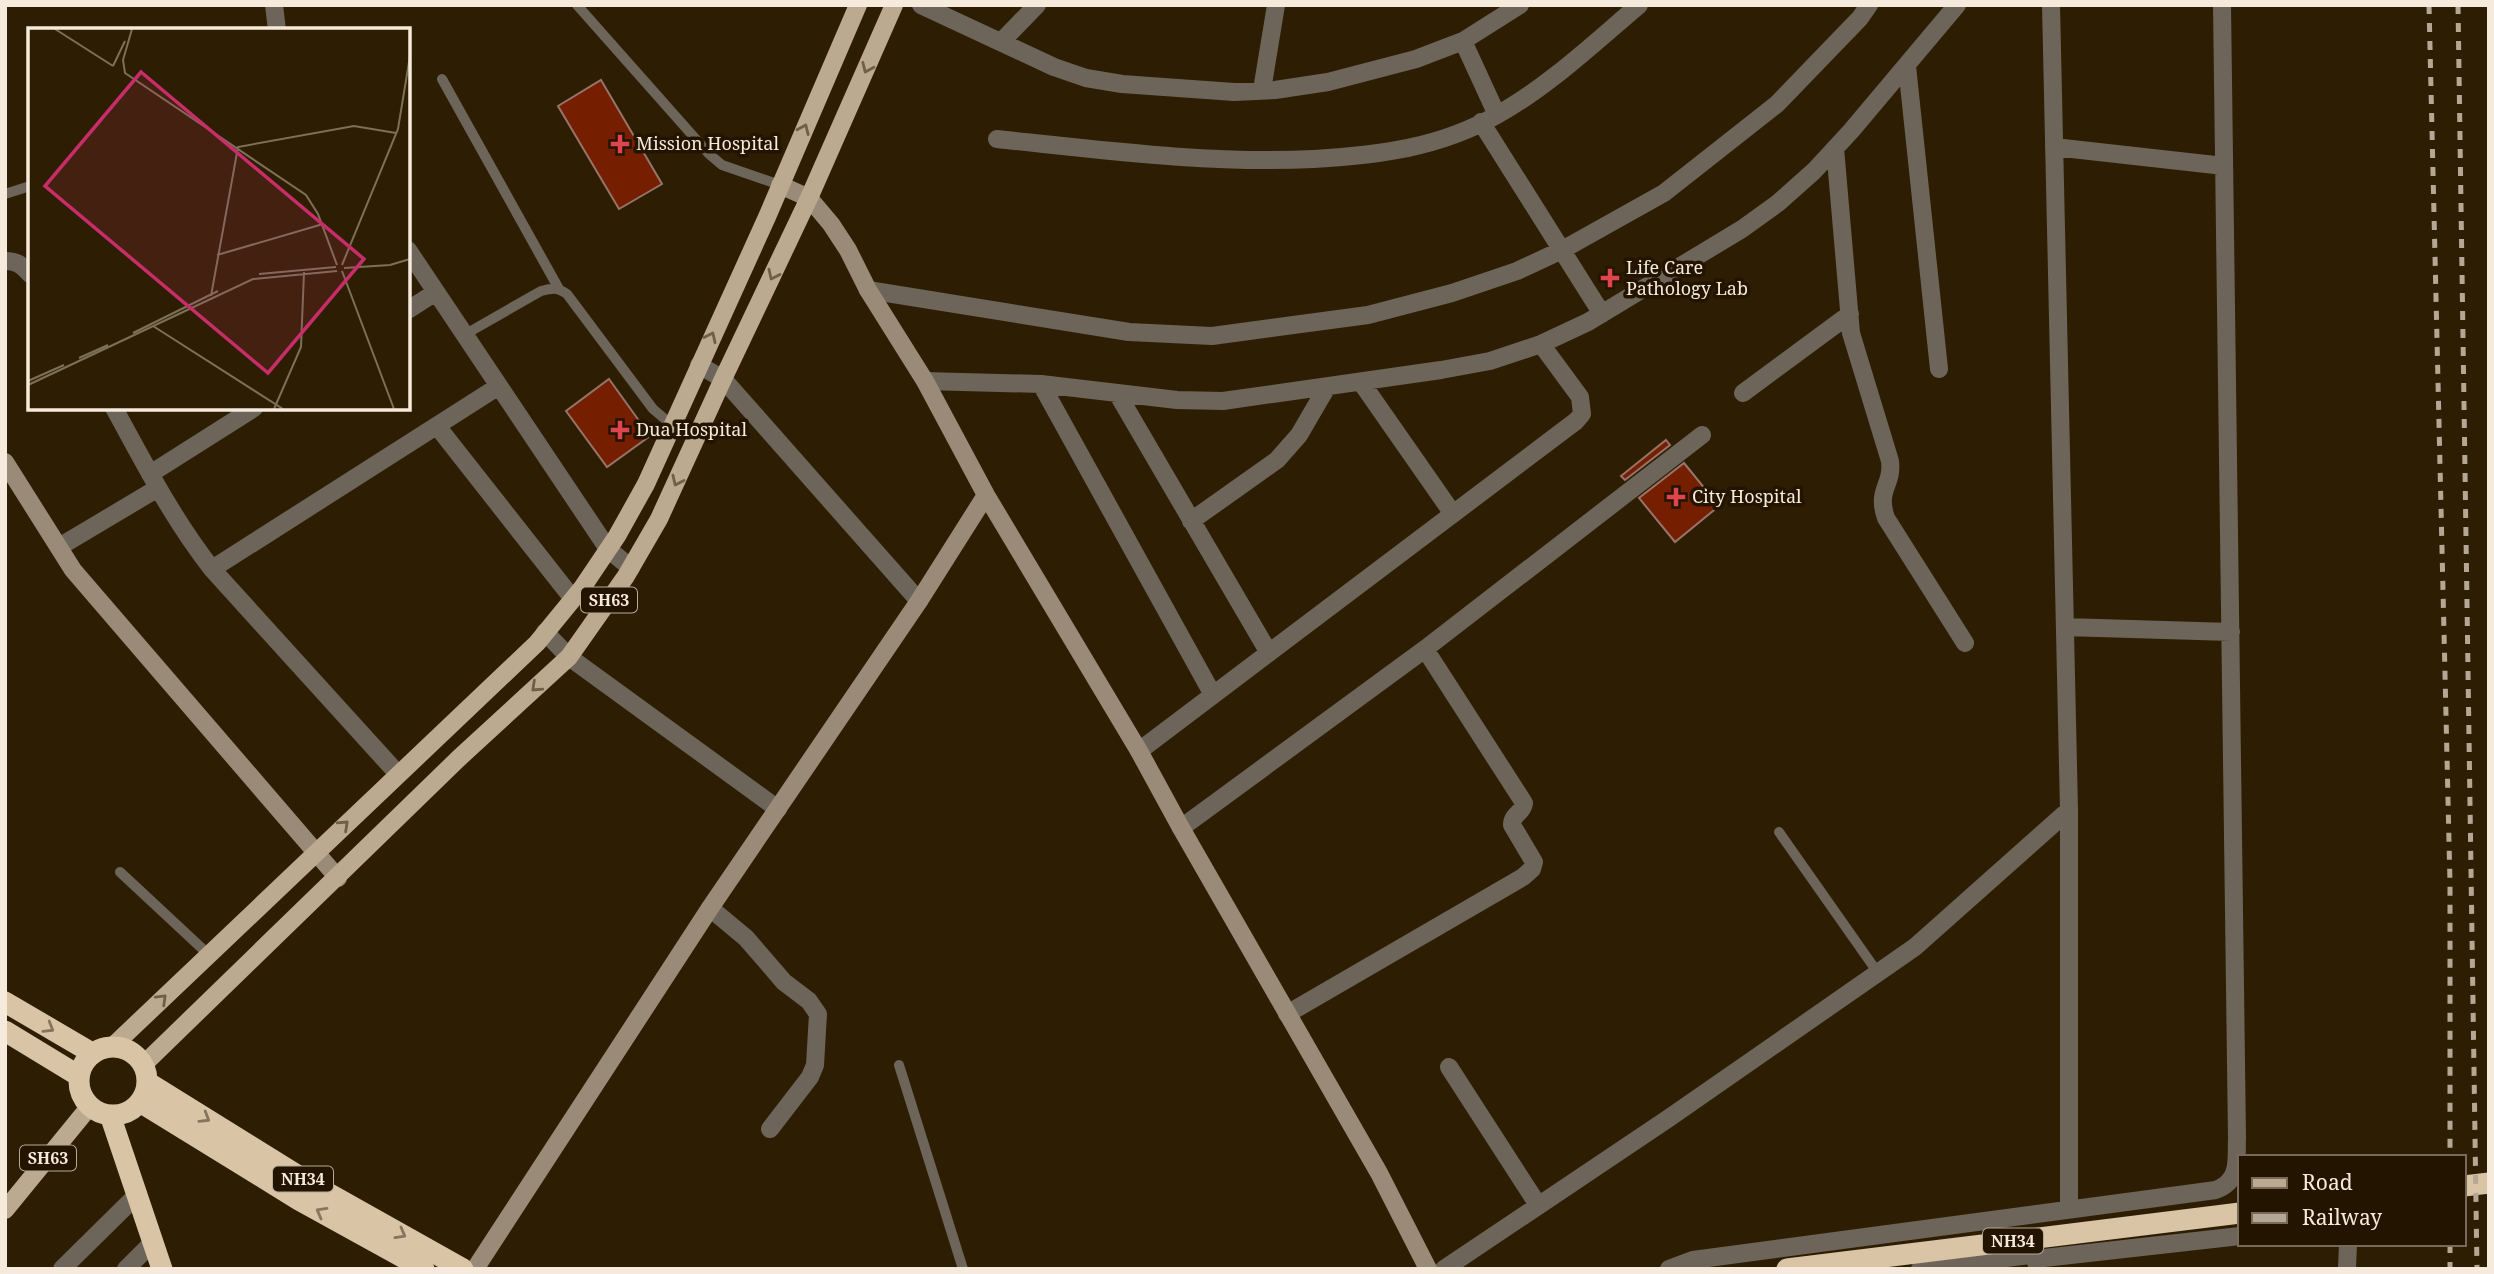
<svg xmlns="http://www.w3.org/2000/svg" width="2494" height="1274" font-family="'Noto Serif',serif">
<rect width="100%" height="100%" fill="#2d1e03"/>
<!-- building -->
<path fill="#751e00" stroke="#967469" stroke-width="2" d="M 601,80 L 662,184 L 619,209 L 558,106 Z
M 609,379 L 650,436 L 607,467 L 566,411 Z
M 1666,440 L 1670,445 L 1625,480 L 1621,476 Z
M 1684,463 L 1719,506 L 1675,542 L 1639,498 Z"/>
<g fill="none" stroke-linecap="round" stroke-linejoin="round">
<!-- lane -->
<path stroke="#6d6559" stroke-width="10" d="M 577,5 L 709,154 L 722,165 L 780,185
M 442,79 L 559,289
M 5,194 L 30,186
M 464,335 L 541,291 C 552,288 557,287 567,294 L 653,409 L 672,425 L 699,434
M 1779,832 L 1878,973
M 120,872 L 208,954
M 899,1065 L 963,1269"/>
<!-- street -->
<path stroke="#6d6559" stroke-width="18" d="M 274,5 L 277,30
M 921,5 L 1054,67 L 1086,78 L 1122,84 L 1234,92 L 1275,90 L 1328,82 L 1416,59 L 1463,41 L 1520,5
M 2051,5 L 2069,810 L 2069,1209
M 1463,41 L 1497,115
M 1001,42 L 1037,5
M 1907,66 L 1939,369
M 1262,90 L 1276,5
M 1481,122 L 1602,314
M 997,139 C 1103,150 1208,164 1314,159 C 1379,155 1439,148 1497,115 C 1549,86 1594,43 1639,5
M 2054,147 L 2224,166
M 1835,148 L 1851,333 L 1890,461 C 1893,486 1876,489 1886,518 L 1965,643
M 408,250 L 608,549 L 631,568
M 5,261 C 17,261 22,265 30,274
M 868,290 L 1129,332 L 1212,336 L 1368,315 L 1452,293 L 1517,271 L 1562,250 L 1664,193 L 1777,104 L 1860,18 L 1869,5
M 408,310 L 436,292
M 699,365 L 723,379 L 919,601
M 925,381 L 1041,384 L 1177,400 L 1223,401 L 1441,370 L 1490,361 L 1541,344 L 1588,322 L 1742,229 L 1778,203 L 1814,171 L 1851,131 L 1957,5
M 1361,382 L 1453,514
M 1041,384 L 1213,695
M 1117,393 L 1269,653
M 1743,393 L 1850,314
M 114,408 C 145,464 172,518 212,569 L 398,774
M 437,426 L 573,599
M 150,474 L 254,408
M 1191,521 L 1277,460 L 1299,435 L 1327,387
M 59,547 L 158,488
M 212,569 L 499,386
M 2065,627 L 2231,632
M 545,632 L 569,657 L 778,809
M 1139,751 L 1576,421 L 1582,414 L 1580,397 L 1541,344
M 1181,828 L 1425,649 L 1702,435
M 710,908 L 746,938 L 784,982 L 809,1001 L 818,1014 L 815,1065 L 810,1077 L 770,1129
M 1287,1014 L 1523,877 L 1532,869 L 1534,862 L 1512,825 C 1512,814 1523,813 1524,803 L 1425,649
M 1449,1067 L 1538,1205
M 2035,1259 L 2240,1236
M 62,1269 L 138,1194
M 126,1269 L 153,1242
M 1444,1269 L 1669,1118 L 1915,947 L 2069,810
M 1669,1269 L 1693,1260 L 2216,1190 C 2241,1180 2236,1160 2237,1138 L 2222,5
M 1920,1269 L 2030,1255 L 2035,1259 L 2038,1269
M 2347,1269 L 2348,1244"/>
<!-- secondary -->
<path stroke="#998b78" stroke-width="18" d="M 780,185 L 809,198 L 831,224 L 848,250 L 868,290 L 925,381 L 986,495 L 1139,751 L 1181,828 L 1379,1173 L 1428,1269
M 5,462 L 73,570 L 338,878
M 475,1269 L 710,908 L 919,601 L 986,495"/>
<!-- primary -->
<path stroke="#bba990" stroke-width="18" d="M 113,1046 L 537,643 L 582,588 L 617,536 L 646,484 L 767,217 L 858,5
M 143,1065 L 458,759 L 569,657 L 626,576 L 659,519 L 723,379 L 809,198 L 894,5
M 5,1210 L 90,1106"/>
<!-- highway -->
<path stroke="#d9c4a6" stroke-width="21" d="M 5,1002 L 92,1053
M 5,1031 L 79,1076
M79 1081a34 34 0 1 1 68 0a34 34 0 1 1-68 0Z
M 147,1082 L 308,1182 L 463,1269
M 140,1102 L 299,1200 L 424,1269
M 110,1115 L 162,1269
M 2464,1186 L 2489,1183
M 1787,1269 L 2240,1213"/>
<!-- rail -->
<path stroke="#b4a895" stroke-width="5" stroke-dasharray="9 9" stroke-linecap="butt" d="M 2429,5 L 2450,883 L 2450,1157
M 2458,5 L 2477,1269
M 2450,1244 L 2450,1269"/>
</g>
<!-- one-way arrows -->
<defs><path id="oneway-chevron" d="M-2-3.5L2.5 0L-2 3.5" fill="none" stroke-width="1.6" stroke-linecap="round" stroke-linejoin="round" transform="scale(1.75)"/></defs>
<g stroke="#6f5e48">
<use href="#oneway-chevron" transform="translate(867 68) rotate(114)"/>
<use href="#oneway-chevron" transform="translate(804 129) rotate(-66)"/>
<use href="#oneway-chevron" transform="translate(773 275) rotate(115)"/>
<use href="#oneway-chevron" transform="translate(711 337) rotate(-65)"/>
<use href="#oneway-chevron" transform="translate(677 481) rotate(115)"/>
<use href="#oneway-chevron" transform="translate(536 687) rotate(137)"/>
<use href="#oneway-chevron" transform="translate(344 825) rotate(-43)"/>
<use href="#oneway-chevron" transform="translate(162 999) rotate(-44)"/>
</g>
<g stroke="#87755b">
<use href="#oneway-chevron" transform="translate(49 1028) rotate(31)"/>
<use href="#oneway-chevron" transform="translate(205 1118) rotate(31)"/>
<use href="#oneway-chevron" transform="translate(321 1212) rotate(-151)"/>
<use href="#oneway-chevron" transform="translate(401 1234) rotate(29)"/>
</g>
<!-- markers -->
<g fill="#e0444e" stroke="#231400" stroke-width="2.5">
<path d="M616.5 133.5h7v7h7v7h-7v7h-7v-7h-7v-7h7z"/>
<path d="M1606.5 267.5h7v7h7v7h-7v7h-7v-7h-7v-7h7z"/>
<path d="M616.5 419.5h7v7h7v7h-7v7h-7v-7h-7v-7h7z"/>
<path d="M1672.5 486.5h7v7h7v7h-7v7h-7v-7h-7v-7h7z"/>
</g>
<g text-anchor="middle" stroke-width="7" stroke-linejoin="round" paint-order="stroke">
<!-- shield labels -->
<g fill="#231400" stroke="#b6aa99" stroke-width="2">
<rect x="581" y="587.5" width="56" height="25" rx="5"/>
<rect x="20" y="1145.5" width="56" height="25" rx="5"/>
<rect x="273" y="1166.5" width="60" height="25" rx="5"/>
<rect x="1983" y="1228.5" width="60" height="25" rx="5"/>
</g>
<g font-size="16" font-weight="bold" fill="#f5eadb">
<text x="609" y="606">SH63</text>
<text x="48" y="1164">SH63</text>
<text x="303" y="1185">NH34</text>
<text x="2013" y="1247">NH34</text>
</g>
<!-- poi labels -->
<g font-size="18" fill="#f5eadb" stroke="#231400" text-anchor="start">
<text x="636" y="150">Mission Hospital</text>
<text x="1626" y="274">Life Care<tspan x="1626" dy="21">Pathology Lab</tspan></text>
<text x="636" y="436">Dua Hospital</text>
<text x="1692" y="503">City Hospital</text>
</g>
</g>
<!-- overview -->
<g transform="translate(28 28)">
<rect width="382" height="382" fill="#2d1e03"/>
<path fill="none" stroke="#7d7059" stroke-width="2" d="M 27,1 L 85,38M 104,1 L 95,32 L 97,45 L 278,167 L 290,186 L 309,237M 85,38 L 97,13M 189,227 L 295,196M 314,237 L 370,101 L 382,28M 316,240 L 362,237 L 382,231M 314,243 L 366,381M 231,246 L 308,239M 183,268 L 210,119 L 326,98 L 368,105M 125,298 L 255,381M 105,305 L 190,263M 51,330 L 80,317M 0,353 L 36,337M 0,357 L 225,251 L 309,243M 246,381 L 273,319 L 276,244"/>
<path fill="#c72d68" fill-opacity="0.15" stroke="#c72d68" stroke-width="3.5" d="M 113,44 L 336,231 L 240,345 L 17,158 Z"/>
<rect width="382" height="382" fill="none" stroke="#f5eadb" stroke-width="3.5"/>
</g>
<!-- border -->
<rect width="2494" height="1274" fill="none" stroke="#f5eadb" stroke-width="14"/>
<!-- legend -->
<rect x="2238" y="1155" width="228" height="91" fill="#231400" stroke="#776a58" stroke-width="2"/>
<rect x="2252" y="1178" width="35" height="10" fill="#bba990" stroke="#776a58" stroke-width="2"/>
<text x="2302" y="1190" font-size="21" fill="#f5eadb">Road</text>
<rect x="2252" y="1213" width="35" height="10" fill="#b4a895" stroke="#776a58" stroke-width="2"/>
<text x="2302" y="1225" font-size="21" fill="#f5eadb">Railway</text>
</svg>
